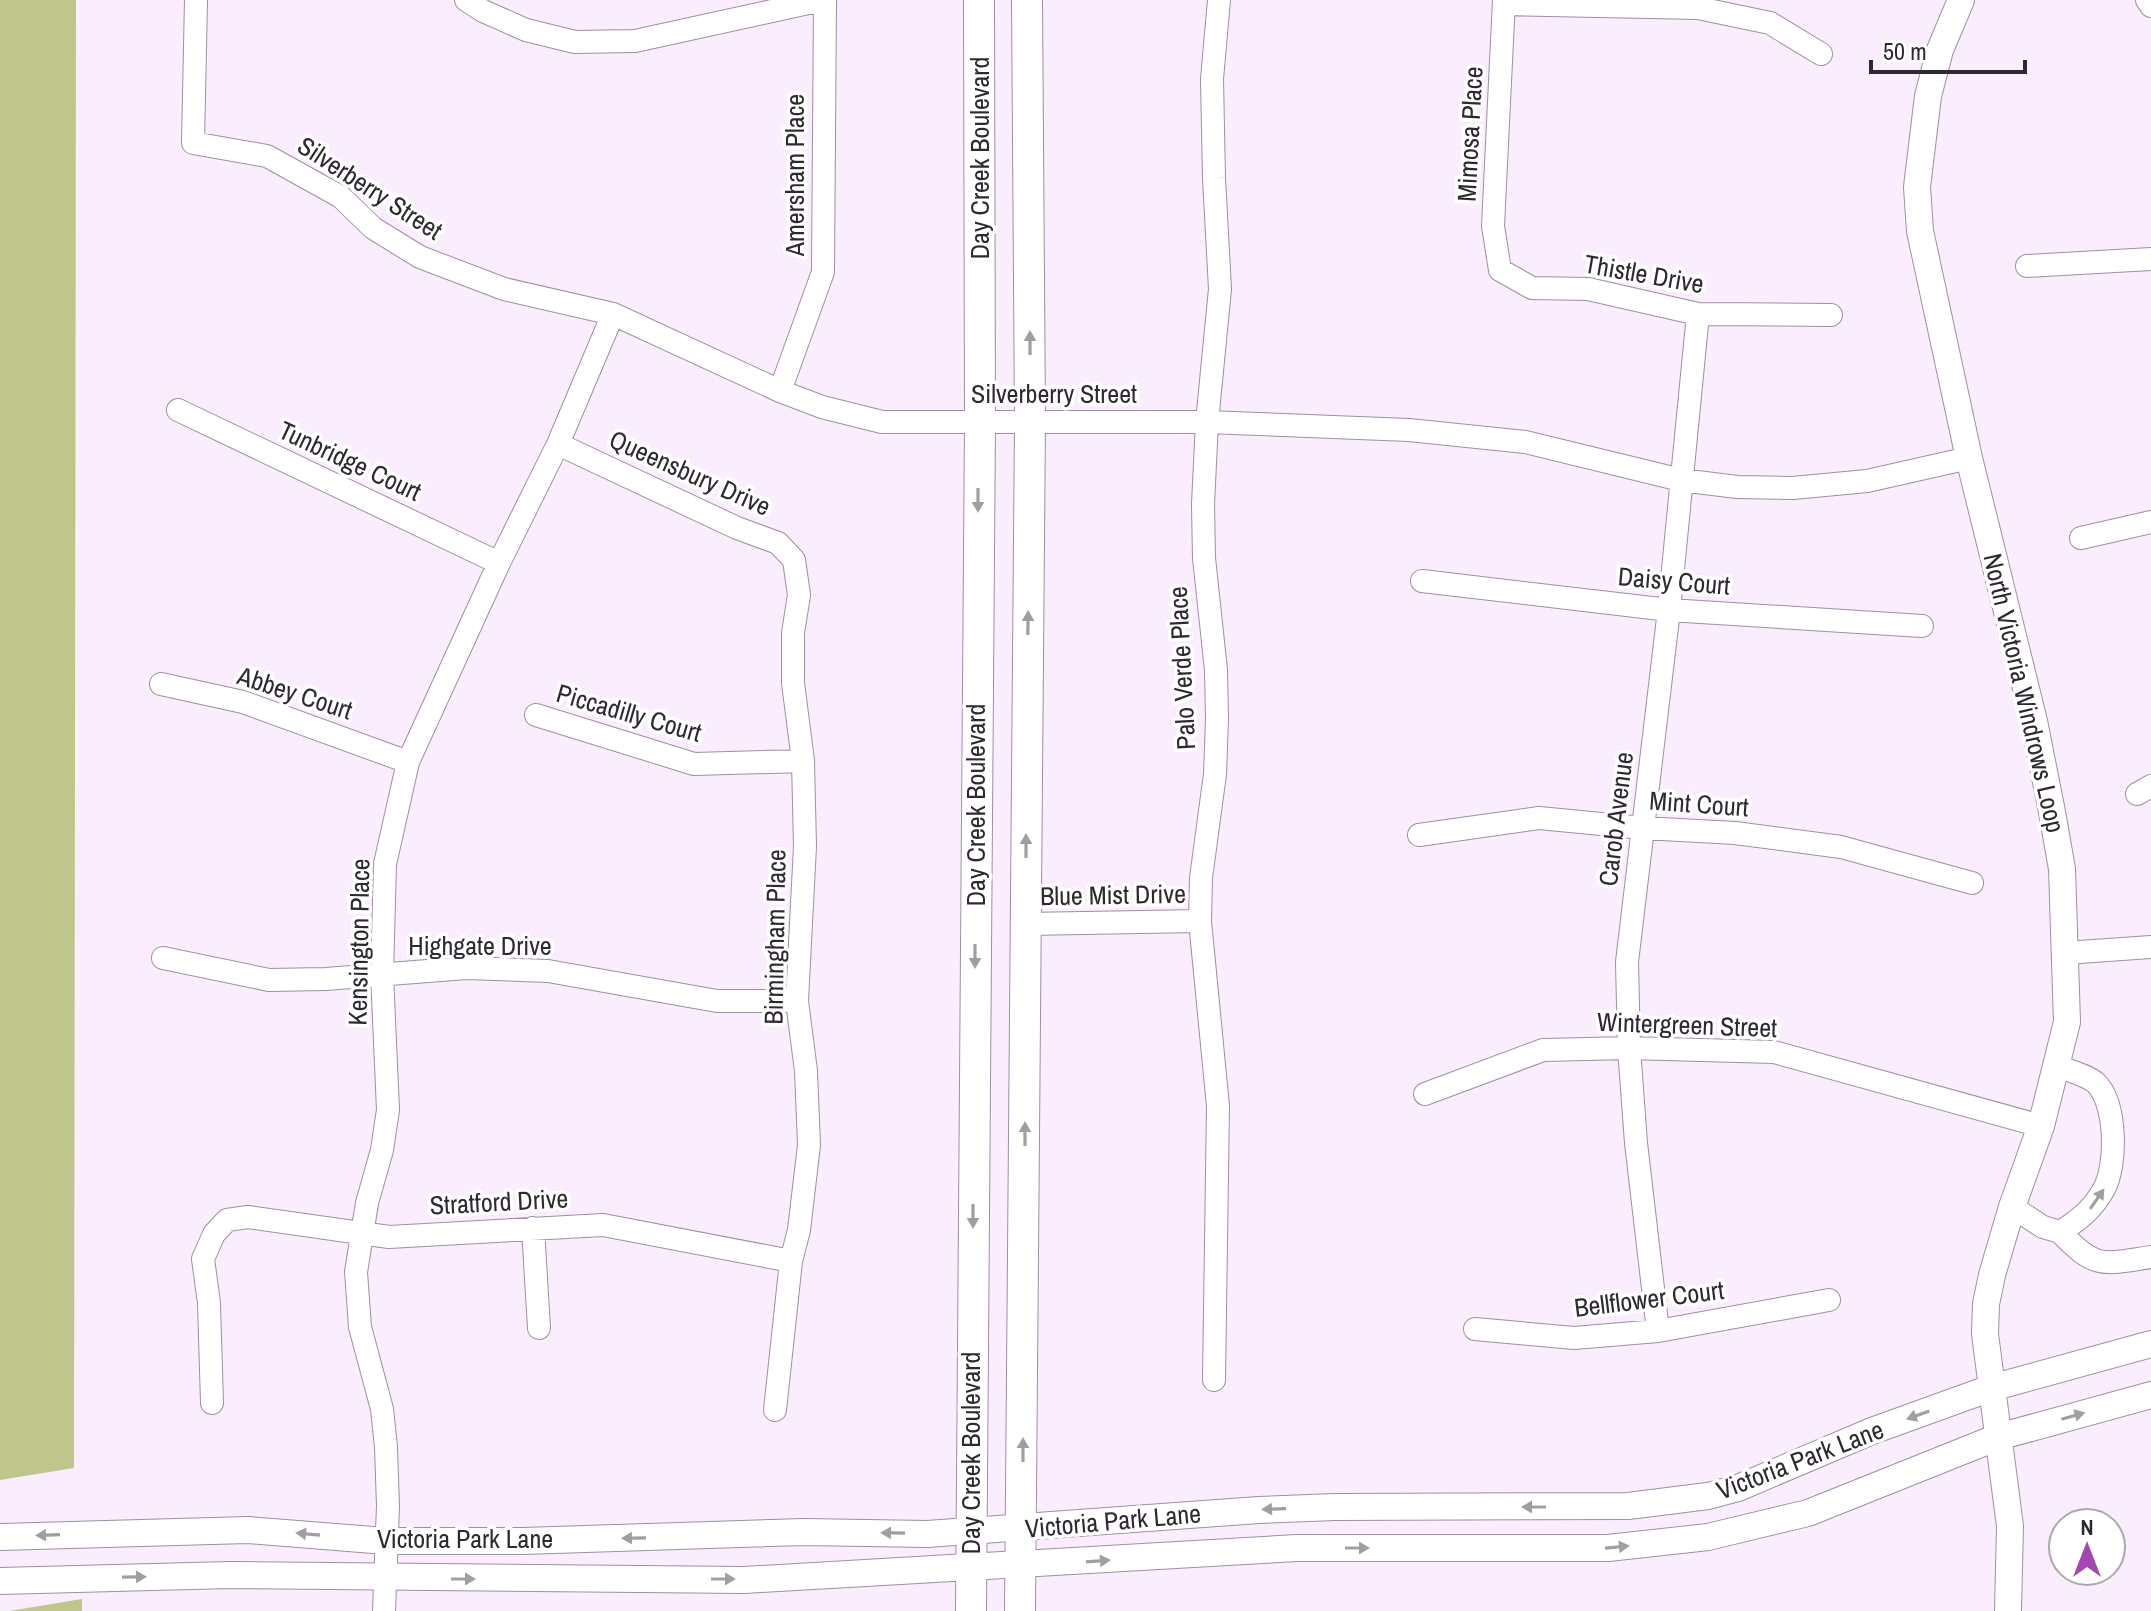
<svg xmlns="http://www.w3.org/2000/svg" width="2151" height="1611" font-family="'Archivo Narrow',sans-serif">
<rect width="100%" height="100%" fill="#faedfd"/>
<!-- green -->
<path fill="#bfc58b" d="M 0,0 L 76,0 L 74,1468 L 0,1480 Z
M 82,1599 L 82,1611 L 9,1611 Z"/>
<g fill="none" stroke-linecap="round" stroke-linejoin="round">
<defs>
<path id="minor" d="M 196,0 L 193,143 L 267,156 L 341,197 L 373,228 L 420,257 L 504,289 L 613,314 L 780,391 L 822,407 L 882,422 L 1207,422 L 1409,430 L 1525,442 L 1681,480 L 1737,487 L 1793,488 L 1867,481 L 1969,458
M 466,0 L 483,11 L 526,30 L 575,42 L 635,41 L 822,0
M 1504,0 L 1493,226 L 1500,270 L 1532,288 L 1588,289 L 1698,314 L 1831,315
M 2147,0 L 2151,6
M 1504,4 L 1698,8 L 1770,23 L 1821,54
M 2027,266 L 2151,259
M 780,391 L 823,272 L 825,0
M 178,410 L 499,563
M 558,444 L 737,528 L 778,543 L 794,560 L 799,595 L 793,633 L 793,683 L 803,761 L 805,846 L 797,1001 L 806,1071 L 809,1145 L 799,1230 L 791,1261 L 775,1410
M 2081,538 L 2151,522
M 1422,581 L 1669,610 L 1922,626
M 161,684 L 243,702 L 408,762
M 536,715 L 694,764 L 803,761
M 2137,794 L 2151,786
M 1419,835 L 1539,818 L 1643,828 L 1735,833 L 1841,847 L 1972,883
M 1026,924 L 1200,921
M 2065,953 L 2151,947
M 163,958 L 269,980 L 326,979 L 466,968 L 548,971 L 717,1001 L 797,1001
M 1425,1094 L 1543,1050 L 1629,1048 L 1774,1052 L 2041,1126
M 2012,1207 L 2043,1227 L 2060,1232 C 2079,1220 2093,1209 2104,1189 C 2117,1165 2117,1104 2096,1083 C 2087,1075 2069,1071 2057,1066
M 533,1228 L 539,1328
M 2060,1232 C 2096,1270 2103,1264 2151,1257
M 1475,1329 L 1574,1338 L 1658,1331 L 1829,1300
M 1658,1331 L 1636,1143 L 1629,1048 L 1627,962 L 1669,610 L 1698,314
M 1214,1380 L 1218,1106 L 1200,921 L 1201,878 L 1215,774 L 1217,719 L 1216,670 L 1204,558 L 1203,504 L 1207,422 L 1220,289 L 1214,178 L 1212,79 L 1219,0
M 212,1403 L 209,1303 L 203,1259 L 214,1234 L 227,1220 L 248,1217 L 389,1237 L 603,1225 L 791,1261
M 384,1611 L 388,1506 L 386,1447 L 382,1409 L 360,1327 L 356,1272 L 367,1203 L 382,1150 L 388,1110 L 382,974 L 385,864 L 408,762 L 499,563 L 558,444 L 613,314"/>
<path id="tertiary" d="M 1961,0 L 1940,50 L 1928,96 L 1917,187 L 1920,231 L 1969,458 L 2034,721 L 2052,812 L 2062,869 L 2067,1022 L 2041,1126 L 2012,1207 L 1992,1275 L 1986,1304 L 1985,1334 L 2010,1526 L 2008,1611
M 0,1537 L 248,1530 L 386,1541 L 523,1541 L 804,1532 L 927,1534 L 1259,1510 L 1335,1507 L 1628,1506 L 1708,1496 L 1738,1488 L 1872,1431 L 1991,1388 L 2151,1344
M 0,1581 L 230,1575 L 744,1580 L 1297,1548 L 1608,1548 L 1708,1537 L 1808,1513 L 1998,1437 L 2151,1395"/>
<path id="secondary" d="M 971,1611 L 980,422 L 979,0
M 1020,1611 L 1030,421 L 1027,0"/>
</defs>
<!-- minor casing -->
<use href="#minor" stroke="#9e8fa2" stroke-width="24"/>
<!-- tertiary casing -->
<use href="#tertiary" stroke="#9e8fa2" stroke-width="28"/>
<!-- secondary casing -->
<use href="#secondary" stroke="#9e8fa2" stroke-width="32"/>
<!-- minor -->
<use href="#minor" stroke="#fff" stroke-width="22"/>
<!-- tertiary -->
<use href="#tertiary" stroke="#fff" stroke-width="26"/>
<!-- secondary -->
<use href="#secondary" stroke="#fff" stroke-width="30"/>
</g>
<!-- one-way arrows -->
<defs><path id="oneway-solid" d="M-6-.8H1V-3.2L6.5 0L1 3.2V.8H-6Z" transform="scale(2)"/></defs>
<g fill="#a19ea2">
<use href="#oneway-solid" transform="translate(1030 343) rotate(-90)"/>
<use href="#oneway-solid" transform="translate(978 500) rotate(90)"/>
<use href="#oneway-solid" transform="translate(1028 623) rotate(-89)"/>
<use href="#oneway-solid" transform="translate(1026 846) rotate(-90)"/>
<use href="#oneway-solid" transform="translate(975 956) rotate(90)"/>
<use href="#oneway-solid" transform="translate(1025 1134) rotate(-90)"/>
<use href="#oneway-solid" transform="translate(2097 1199) rotate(-55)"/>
<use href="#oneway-solid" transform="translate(973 1216) rotate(90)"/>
<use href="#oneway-solid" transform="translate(1918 1415) rotate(160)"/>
<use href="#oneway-solid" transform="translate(2073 1416) rotate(-16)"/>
<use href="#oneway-solid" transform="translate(1023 1450) rotate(-90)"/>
<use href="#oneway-solid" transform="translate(1534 1507) rotate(-180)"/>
<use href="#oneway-solid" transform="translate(1274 1509) rotate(178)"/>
<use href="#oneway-solid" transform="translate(893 1533) rotate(-179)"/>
<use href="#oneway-solid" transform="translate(308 1534) rotate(-175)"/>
<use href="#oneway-solid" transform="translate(48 1535) rotate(178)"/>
<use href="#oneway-solid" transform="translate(634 1538) rotate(179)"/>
<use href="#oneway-solid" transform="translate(1617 1547) rotate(-5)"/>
<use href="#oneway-solid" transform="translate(1357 1548)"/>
<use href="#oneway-solid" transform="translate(1098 1561) rotate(-4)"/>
<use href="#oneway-solid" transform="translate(134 1577) rotate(-1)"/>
<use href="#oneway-solid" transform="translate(463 1579)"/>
<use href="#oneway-solid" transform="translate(723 1579)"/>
</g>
<g text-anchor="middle" stroke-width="7" stroke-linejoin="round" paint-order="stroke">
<!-- street labels -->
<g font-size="26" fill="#2e2830" stroke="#fff">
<text transform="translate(1470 134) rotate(-87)" y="9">Mimosa Place</text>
<text transform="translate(980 158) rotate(-90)" y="9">Day Creek Boulevard</text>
<text transform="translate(795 175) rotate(-90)" y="9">Amersham Place</text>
<text transform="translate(370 188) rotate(33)" y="9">Silverberry Street</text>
<text transform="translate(1644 274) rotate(10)" y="9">Thistle Drive</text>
<text x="1054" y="403">Silverberry Street</text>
<text transform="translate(350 461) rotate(25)" y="9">Tunbridge Court</text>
<text transform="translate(690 473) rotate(24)" y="9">Queensbury Drive</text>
<text transform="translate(1674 581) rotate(5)" y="9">Daisy Court</text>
<text transform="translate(1182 668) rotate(-93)" y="9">Palo Verde Place</text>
<text transform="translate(295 693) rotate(18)" y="9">Abbey Court</text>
<text transform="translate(2024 693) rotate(77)" y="9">North Victoria Windrows Loop</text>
<text transform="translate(629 713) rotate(16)" y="9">Piccadilly Court</text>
<text transform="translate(1699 804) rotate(4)" y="9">Mint Court</text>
<text transform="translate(976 805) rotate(-90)" y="9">Day Creek Boulevard</text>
<text transform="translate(1616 819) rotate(-83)" y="9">Carob Avenue</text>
<text transform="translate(1113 895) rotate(-1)" y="9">Blue Mist Drive</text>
<text transform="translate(775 937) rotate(-89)" y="9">Birmingham Place</text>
<text transform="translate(359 942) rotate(-89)" y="9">Kensington Place</text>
<text x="480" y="955">Highgate Drive</text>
<text transform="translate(1687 1025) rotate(2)" y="9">Wintergreen Street</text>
<text transform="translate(499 1202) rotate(-3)" y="9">Stratford Drive</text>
<text transform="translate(1649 1299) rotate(-7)" y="9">Bellflower Court</text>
<text transform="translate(971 1453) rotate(-90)" y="9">Day Creek Boulevard</text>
<text transform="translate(1800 1460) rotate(-21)" y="9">Victoria Park Lane</text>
<text transform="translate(1113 1521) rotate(-5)" y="9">Victoria Park Lane</text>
<text x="465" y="1548">Victoria Park Lane</text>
</g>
</g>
<!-- north arrow -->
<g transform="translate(2087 1547)"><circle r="38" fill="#ffffff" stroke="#aba9ac" stroke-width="2"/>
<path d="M0-6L14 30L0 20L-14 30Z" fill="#a447b1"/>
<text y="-12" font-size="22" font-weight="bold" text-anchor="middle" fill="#2e2830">N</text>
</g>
<!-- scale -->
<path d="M1871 60v12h154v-12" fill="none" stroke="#2e2830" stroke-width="4"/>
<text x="1883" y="60" font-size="24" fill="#2e2830" stroke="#ffffff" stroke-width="6" paint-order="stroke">50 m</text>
</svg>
